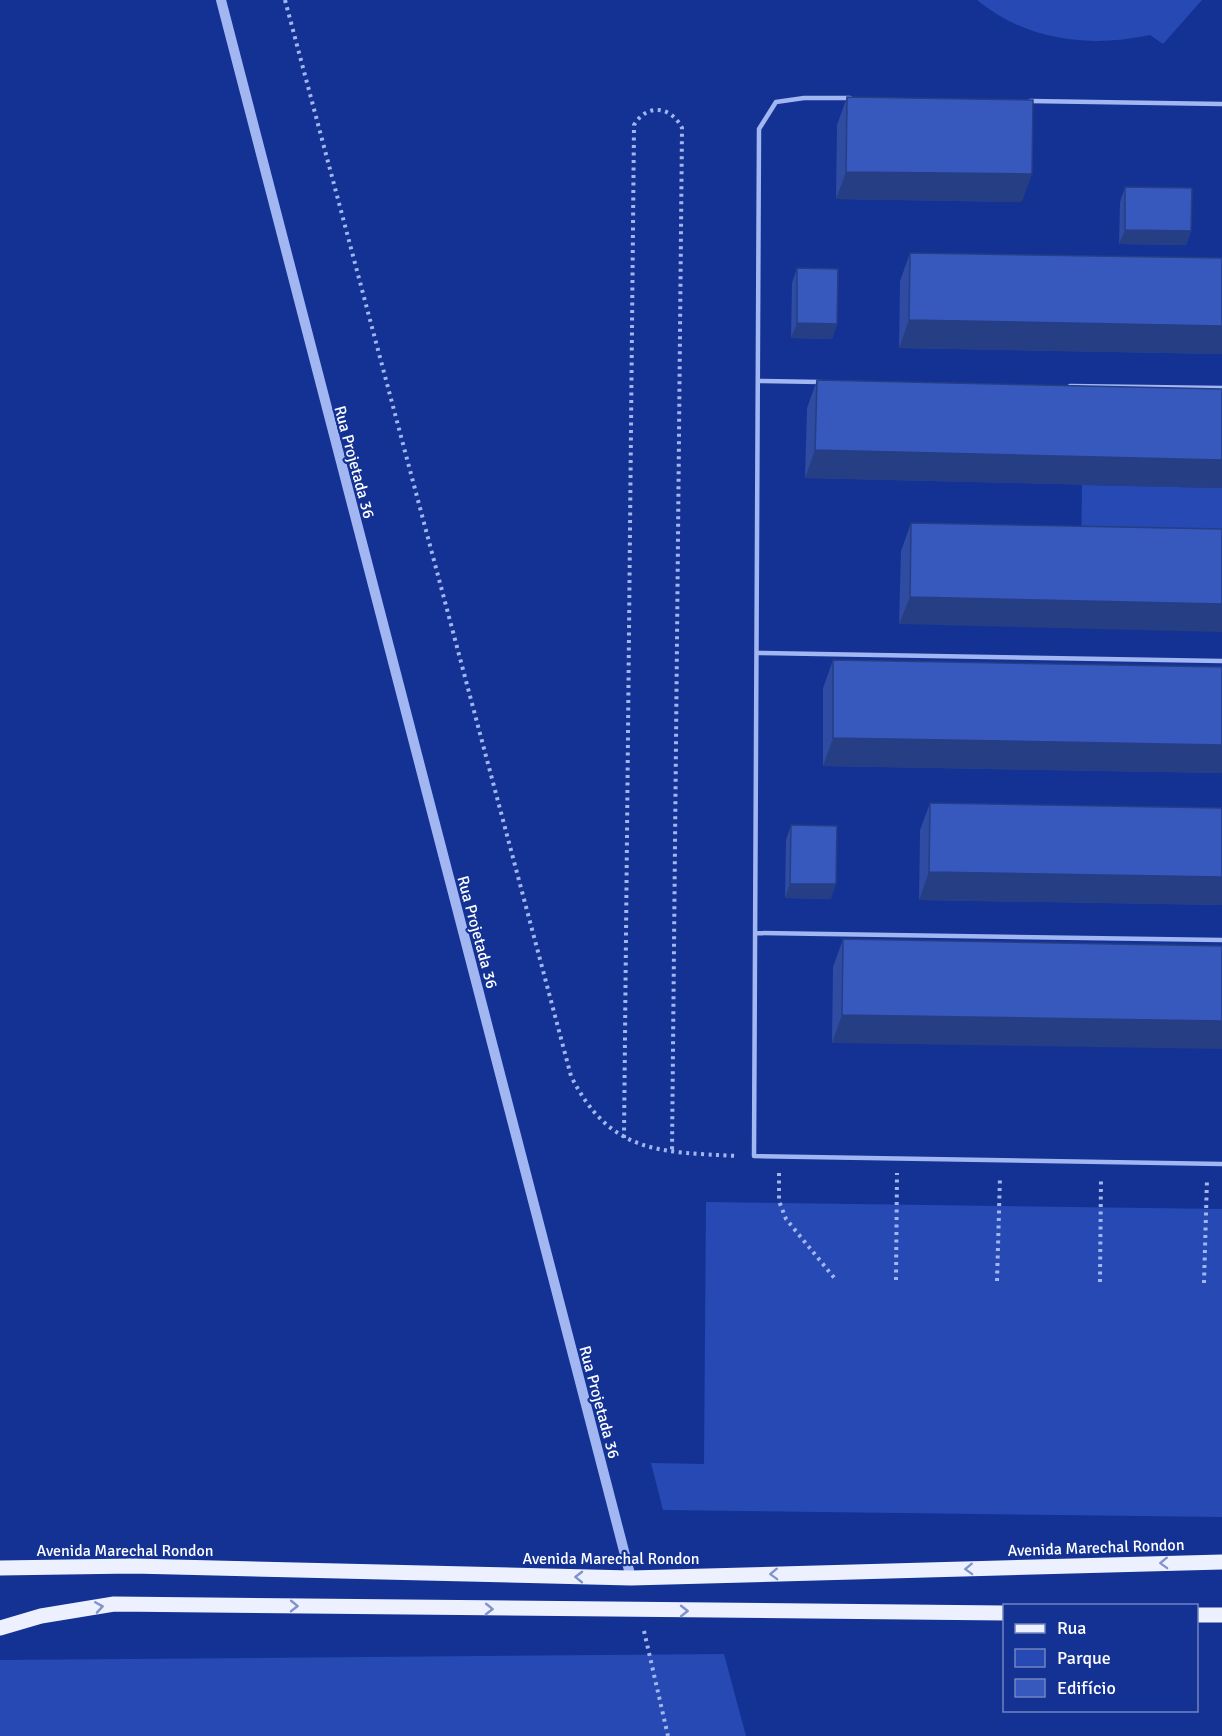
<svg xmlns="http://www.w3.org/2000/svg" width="1222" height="1736" font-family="Signika,sans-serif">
<rect width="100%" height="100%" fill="#133294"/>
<!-- green -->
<path fill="#2649b4" d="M 977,0 L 1202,0 L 1163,44 L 1150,35 C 1089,48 1027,41 977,0 Z
M 1082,485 L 1222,488 L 1222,558 L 1081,555 Z
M 706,1202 L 1222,1209 L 1222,1517 L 663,1510 L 651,1463 L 704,1464 Z
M 724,1654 L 746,1736 L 0,1736 L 0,1660 Z"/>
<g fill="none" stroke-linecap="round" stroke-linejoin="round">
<!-- path -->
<path stroke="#a2b7f2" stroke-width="4" stroke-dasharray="3 4.5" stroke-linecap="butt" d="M 285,0 L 571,1076 C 610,1154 660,1152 738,1156
M 624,1138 L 634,125 C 647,103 671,106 682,128 L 672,1152
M 779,1173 L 779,1201 L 786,1219 L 836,1280
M 896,1280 L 897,1173
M 997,1281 L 1000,1177
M 1100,1282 L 1101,1178
M 1204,1283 L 1207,1179
M 644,1631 L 668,1736"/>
<!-- service -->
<path stroke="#a2b7f2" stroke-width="4.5" d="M 850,98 L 804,98 L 776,102 L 759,129 L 754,1156 L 1222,1164
M 1030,101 L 1222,104
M 758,381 L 821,382
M 1070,386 L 1222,388
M 757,653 L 1222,661
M 755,933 L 1222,940"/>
<!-- tertiary -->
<path stroke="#a2b7f2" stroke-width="10" d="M 221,0 L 631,1578"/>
<!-- primary -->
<path stroke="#edf1ff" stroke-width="15" d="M 0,1568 L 133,1566 L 631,1578 L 1222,1562
M 1196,1615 L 1222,1615
M 0,1628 L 41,1616 L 114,1604 L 1004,1613"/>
</g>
<!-- wall -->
<path fill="#2f4ca2" d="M 847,97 L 1022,202 L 836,199 L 837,125 Z
M 1125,187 L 1191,231 L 1186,245 L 1119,244 L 1120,202 Z
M 910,253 L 1222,258 L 1222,354 L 899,348 L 900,281 Z
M 797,268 L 837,324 L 832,339 L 791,338 L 792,283 Z
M 817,380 L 1222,389 L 1222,488 L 805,478 L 807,408 Z
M 911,523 L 1222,529 L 899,624 L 901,551 Z
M 833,660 L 1222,667 L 1222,773 L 823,766 L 823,688 Z
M 930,803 L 1222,808 L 1222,905 L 919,900 L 920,830 Z
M 791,825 L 831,899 L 785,898 L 786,840 Z
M 843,939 L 1222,946 L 832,1043 L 833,967 Z"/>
<!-- shaded-wall -->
<path fill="#263e84" d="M 846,172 L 1032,174 L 1022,202 L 836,199 Z
M 1125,230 L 1191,231 L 1186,245 L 1119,244 Z
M 909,320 L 1222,326 L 1222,354 L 899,348 Z
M 797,323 L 837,324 L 832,339 L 791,338 Z
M 815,450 L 1222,460 L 1222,488 L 805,478 Z
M 910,597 L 1222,604 L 1222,632 L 899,624 Z
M 833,738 L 1222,745 L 1222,773 L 823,766 Z
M 929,872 L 1222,877 L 1222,905 L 919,900 Z
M 790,884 L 836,884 L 831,899 L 785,898 Z
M 842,1015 L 1222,1021 L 1222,1049 L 832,1043 Z"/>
<!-- building -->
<path fill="#3758bc" stroke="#263e84" stroke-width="1.5" d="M 847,97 L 1033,100 L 1032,174 L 846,172 Z
M 1125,187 L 1192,188 L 1191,231 L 1125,230 Z
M 910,253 L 1222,258 L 1222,326 L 909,320 Z
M 797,268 L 838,269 L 837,324 L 797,323 Z
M 817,380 L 1222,389 L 1222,460 L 815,450 Z
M 911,523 L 1222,529 L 1222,604 L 910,597 Z
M 833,660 L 1222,667 L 1222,745 L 833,738 Z
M 930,803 L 1222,808 L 1222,877 L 929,872 Z
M 791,825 L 837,826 L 836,884 L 790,884 Z
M 843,939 L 1222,946 L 1222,1021 L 842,1015 Z"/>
<!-- one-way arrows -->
<defs><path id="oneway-chevron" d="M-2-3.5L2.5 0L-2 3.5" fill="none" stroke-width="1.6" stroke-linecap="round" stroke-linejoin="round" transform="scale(1.5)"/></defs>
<g stroke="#8092ca">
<use href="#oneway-chevron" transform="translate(1164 1563) rotate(178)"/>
<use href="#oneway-chevron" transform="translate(969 1569) rotate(178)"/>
<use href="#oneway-chevron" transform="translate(774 1574) rotate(178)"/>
<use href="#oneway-chevron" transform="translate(579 1577) rotate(-179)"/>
<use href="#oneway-chevron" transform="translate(294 1606) rotate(1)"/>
<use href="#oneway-chevron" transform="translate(99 1607) rotate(-9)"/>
<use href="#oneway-chevron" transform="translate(489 1609) rotate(1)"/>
<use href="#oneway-chevron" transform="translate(684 1611)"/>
</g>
<g text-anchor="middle" stroke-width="4.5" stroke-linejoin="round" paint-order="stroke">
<!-- street labels -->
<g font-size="16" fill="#fff" stroke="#133294">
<text transform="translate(355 462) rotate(75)" y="6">Rua Projetada 36</text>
<text transform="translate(478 932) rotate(75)" y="6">Rua Projetada 36</text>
<text transform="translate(600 1402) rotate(75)" y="6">Rua Projetada 36</text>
<text transform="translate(1096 1547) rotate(-2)" y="6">Avenida Marechal Rondon</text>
<text x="125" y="1556">Avenida Marechal Rondon</text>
<text x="611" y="1564">Avenida Marechal Rondon</text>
</g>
</g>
<!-- legend -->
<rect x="1003" y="1604" width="195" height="108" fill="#133294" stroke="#7184bf" stroke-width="1.5"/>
<rect x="1015" y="1624" width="30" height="9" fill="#edf1ff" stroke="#7184bf" stroke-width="1.5"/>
<text x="1057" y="1634" font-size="18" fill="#ffffff">Rua</text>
<rect x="1015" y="1649" width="30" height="18" fill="#2649b4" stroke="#7184bf" stroke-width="1.5"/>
<text x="1057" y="1664" font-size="18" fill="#ffffff">Parque</text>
<rect x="1015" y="1679" width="30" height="18" fill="#3758bc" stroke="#7184bf" stroke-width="1.5"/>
<text x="1057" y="1694" font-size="18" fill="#ffffff">Edifício</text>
</svg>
